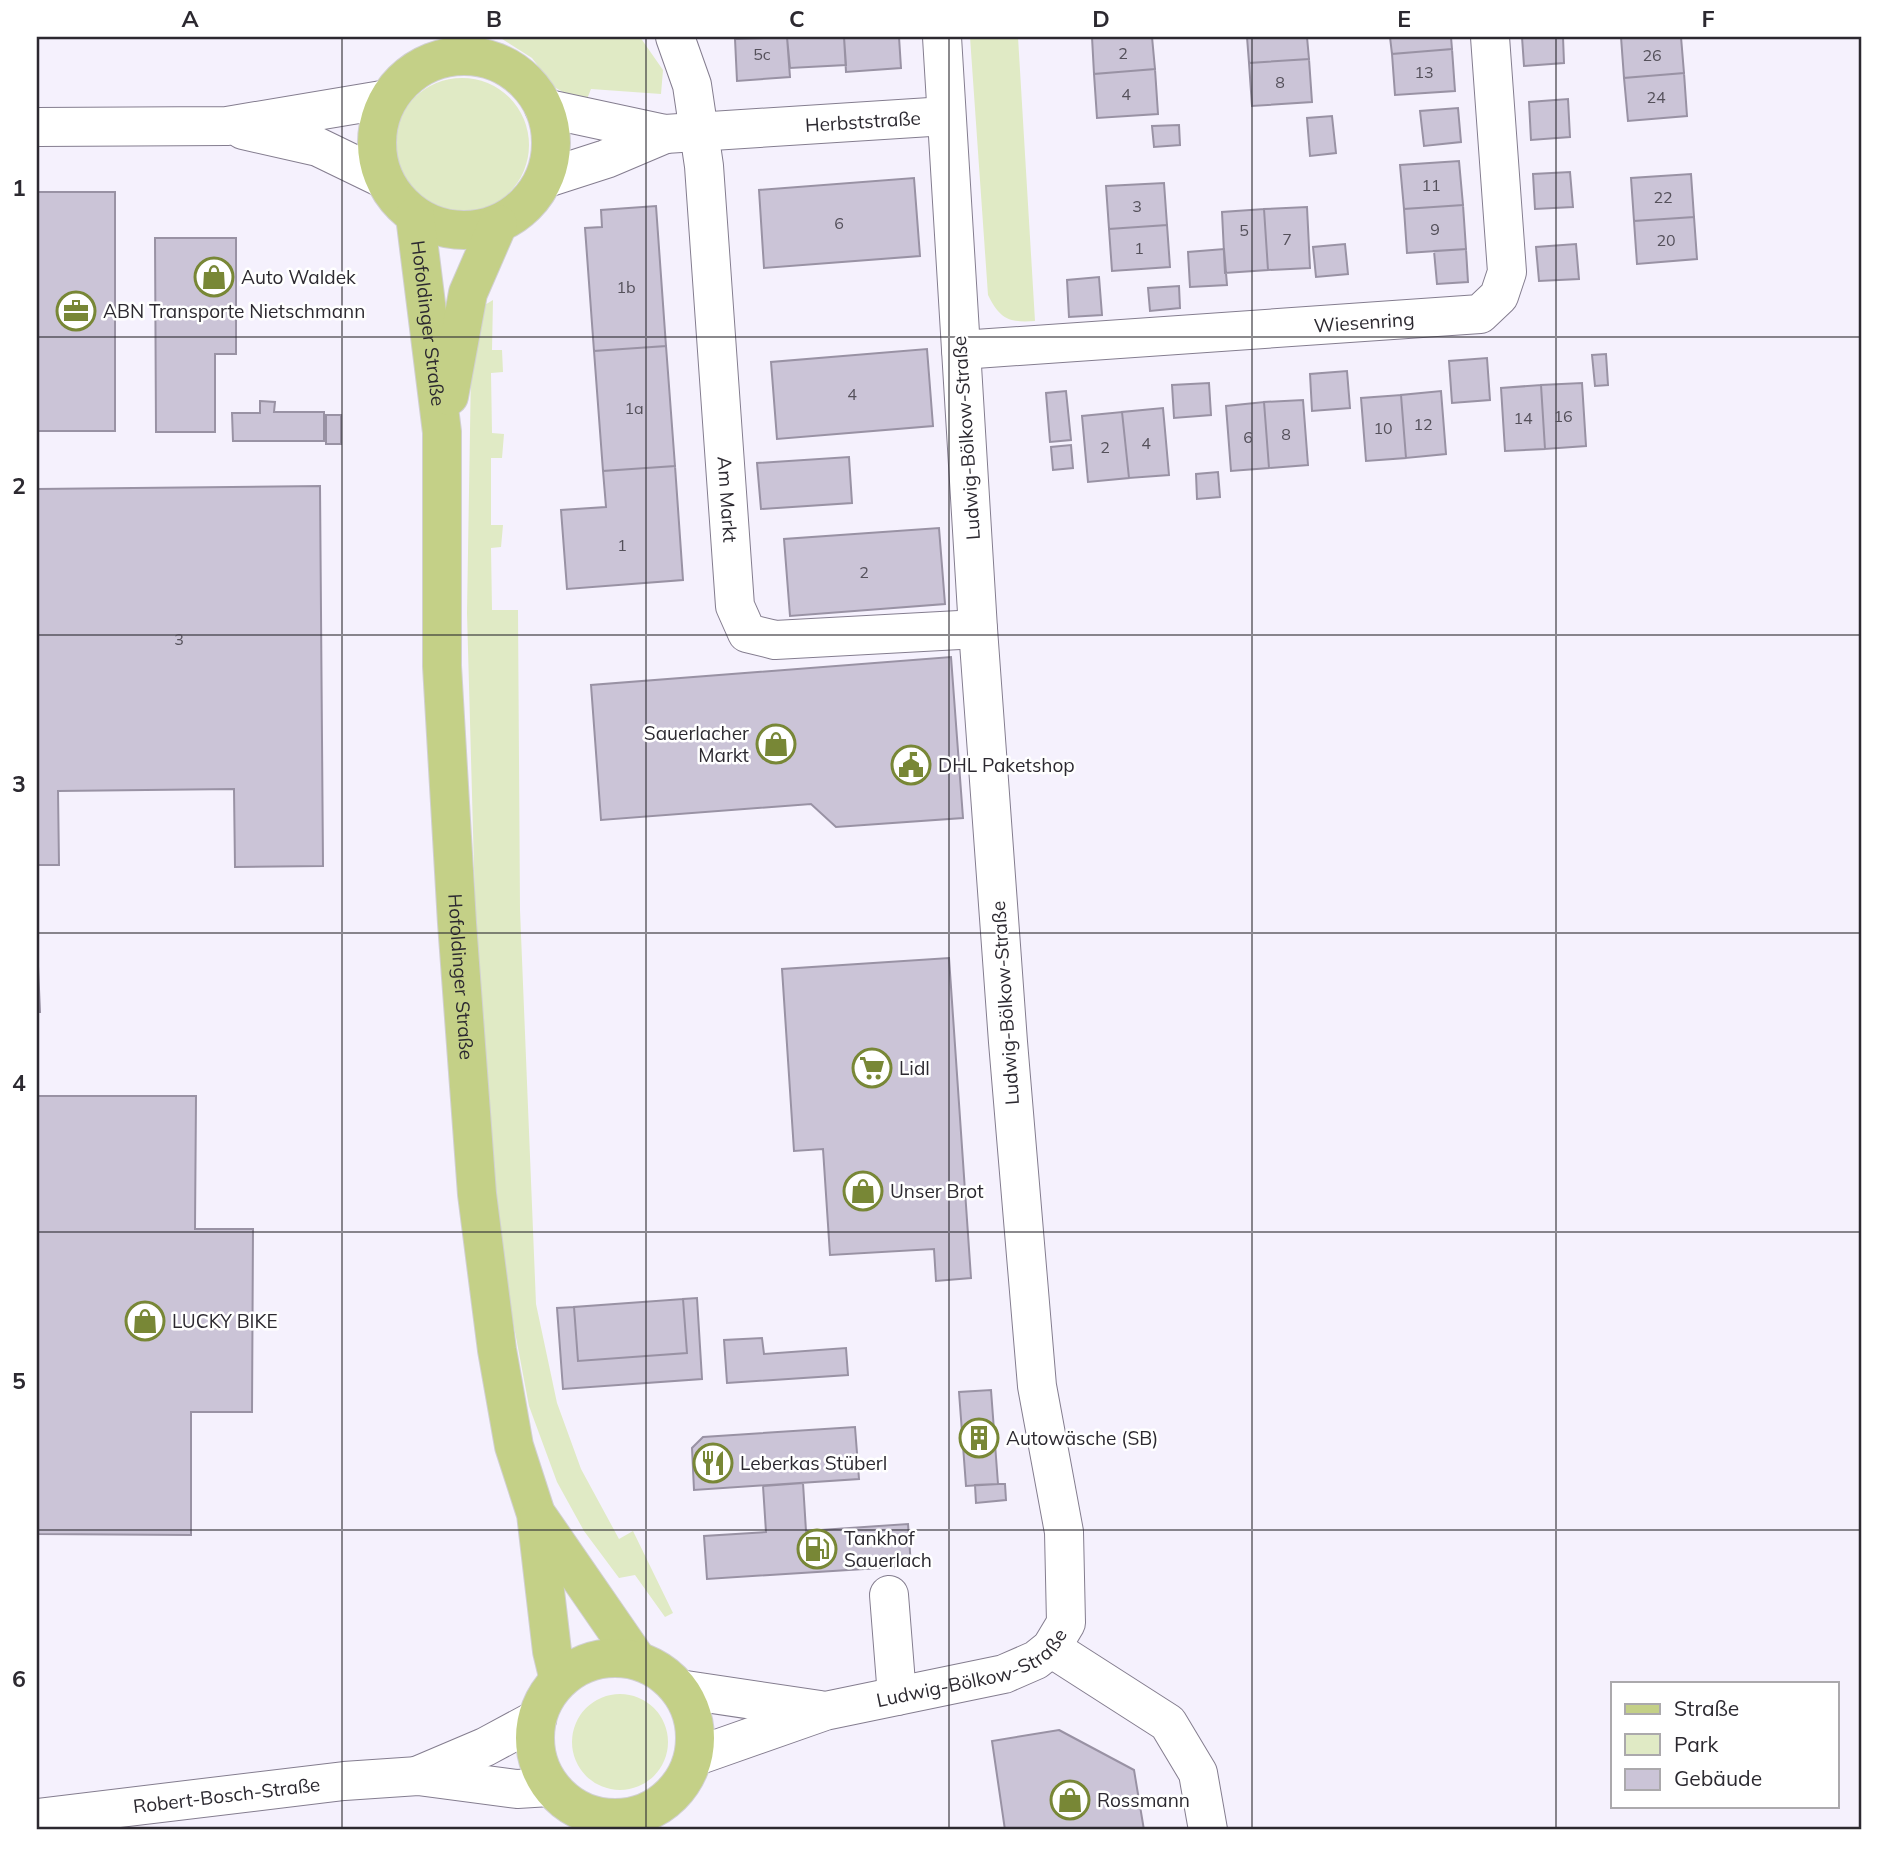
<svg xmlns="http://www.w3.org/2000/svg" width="1898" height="1867" font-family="Mulish,sans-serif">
<rect width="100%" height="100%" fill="#f5f1fd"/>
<!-- green -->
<path fill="#e0eac5" d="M 499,37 L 640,37 L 663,70 L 661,94 L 591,89 L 585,104 L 554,87 L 532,58 Z
M 970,37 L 1018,37 L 1035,321 C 1009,323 1000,319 988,295 Z
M395 145a67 67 0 1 1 134 0a67 67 0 1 1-134 0Z
M 493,300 L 492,350 L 502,350 L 503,372 L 491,373 L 492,433 L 504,434 L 502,458 L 491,458 L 491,525 L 503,525 L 501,547 L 491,548 L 492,610 L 518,610 L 520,910 L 536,1304 L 557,1403 L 581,1469 L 619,1539 L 633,1531 L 673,1613 L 665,1617 L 635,1575 L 619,1578 L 584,1531 L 557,1482 L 529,1406 L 508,1295 L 489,1134 L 477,976 L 467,613 L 472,308 L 483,306 Z
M572 1742a48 48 0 1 1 96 0a48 48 0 1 1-96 0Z"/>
<!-- building -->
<path fill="#cbc4d7" stroke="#9992a4" stroke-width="2" d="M 787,37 L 790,77 L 737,81 L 735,39 Z
M 787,37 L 844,37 L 846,65 L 790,68 Z
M 844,37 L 899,37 L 901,68 L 846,72 Z
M 1092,37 L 1152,37 L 1155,69 L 1094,74 Z
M 1247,37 L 1307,37 L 1309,59 L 1249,63 Z
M 1390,37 L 1451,37 L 1452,49 L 1392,54 Z
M 1522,37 L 1563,37 L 1564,63 L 1524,66 Z
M 1621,37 L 1681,37 L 1684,73 L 1624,78 Z
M 1452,49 L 1455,91 L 1395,95 L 1392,54 Z
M 1309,59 L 1312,102 L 1252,106 L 1249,63 Z
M 1155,69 L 1158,114 L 1097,118 L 1094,74 Z
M 1684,73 L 1687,116 L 1628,121 L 1624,78 Z
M 1568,99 L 1570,137 L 1531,140 L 1529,102 Z
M 1458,108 L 1461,142 L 1424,146 L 1420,111 Z
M 1332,116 L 1336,153 L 1310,156 L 1307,118 Z
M 1179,125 L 1180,145 L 1154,147 L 1152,126 Z
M 1459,161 L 1463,205 L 1404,209 L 1400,165 Z
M 1570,172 L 1573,207 L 1535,209 L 1533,174 Z
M 1691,174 L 1694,217 L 1634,221 L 1631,178 Z
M 914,178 L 920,256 L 764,268 L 759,190 Z
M 1164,183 L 1167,225 L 1109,229 L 1106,186 Z
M 37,192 L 115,192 L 115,431 L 37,431 Z
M 1463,205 L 1466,249 L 1407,253 L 1404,209 Z
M 656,206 L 666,346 L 594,351 L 585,228 L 602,227 L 601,210 Z
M 1307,207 L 1310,268 L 1268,270 L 1264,209 Z
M 1264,209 L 1268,270 L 1225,273 L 1222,212 Z
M 1694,217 L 1697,259 L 1637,264 L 1634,221 Z
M 1167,225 L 1170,267 L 1112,271 L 1109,229 Z
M 155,238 L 236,238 L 236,354 L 215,354 L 215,432 L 156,432 Z
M 1345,244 L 1348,274 L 1316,277 L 1313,247 Z
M 1576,244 L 1579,279 L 1539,281 L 1536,247 Z
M 1224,249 L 1227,285 L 1190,287 L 1188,252 Z
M 1466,249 L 1468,282 L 1437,284 L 1434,251 Z
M 1099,277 L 1102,315 L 1069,317 L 1067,280 Z
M 1179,286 L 1180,308 L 1150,311 L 1148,288 Z
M 666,346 L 675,466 L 603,471 L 594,351 Z
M 927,349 L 933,426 L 777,439 L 771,362 Z
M 1606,354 L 1608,385 L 1595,386 L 1592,355 Z
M 1487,358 L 1490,400 L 1452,403 L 1449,361 Z
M 1347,371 L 1350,408 L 1312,411 L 1310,374 Z
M 1209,383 L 1211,415 L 1174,418 L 1172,385 Z
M 1582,383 L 1586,446 L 1545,449 L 1541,385 Z
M 1541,385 L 1545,449 L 1505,451 L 1501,388 Z
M 1066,391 L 1071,440 L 1050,442 L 1046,393 Z
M 1441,391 L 1446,454 L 1406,458 L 1401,395 Z
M 1401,395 L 1406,458 L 1366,461 L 1361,398 Z
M 1303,400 L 1308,465 L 1269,468 L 1264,402 Z
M 260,401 L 275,402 L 274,412 L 324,412 L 324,441 L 233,441 L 232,413 L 260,413 Z
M 1264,402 L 1269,468 L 1231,471 L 1226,406 Z
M 1163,408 L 1169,475 L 1129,478 L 1122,412 Z
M 1122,412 L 1129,478 L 1088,482 L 1082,416 Z
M 326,415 L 341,415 L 341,444 L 326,444 Z
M 1071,445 L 1073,468 L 1053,470 L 1051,447 Z
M 849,457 L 852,503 L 761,509 L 757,463 Z
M 675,466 L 683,580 L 567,589 L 561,510 L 606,507 L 603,471 Z
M 1218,472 L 1220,497 L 1197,499 L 1196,474 Z
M 320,486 L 323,866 L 235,867 L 234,789 L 58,791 L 59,865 L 37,865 L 37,489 Z
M 939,528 L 945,604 L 790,616 L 784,539 Z
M 951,657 L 963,818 L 836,827 L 811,804 L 601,820 L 591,685 Z
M 37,943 L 40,1012 L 37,1012 Z
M 949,958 L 971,1278 L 936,1281 L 934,1249 L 830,1255 L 823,1149 L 794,1151 L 782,969 Z
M 37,1096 L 196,1096 L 195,1229 L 253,1229 L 252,1412 L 191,1412 L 191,1535 L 37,1534 Z
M 697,1298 L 702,1379 L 563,1389 L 557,1308 L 574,1307 L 578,1361 L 687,1353 L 683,1299 Z
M 683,1299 L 687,1353 L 578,1361 L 574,1307 Z
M 762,1338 L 764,1354 L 846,1348 L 848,1375 L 727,1383 L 724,1340 Z
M 991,1390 L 998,1484 L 966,1486 L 959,1392 Z
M 855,1427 L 859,1479 L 694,1490 L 692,1448 L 703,1437 Z
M 803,1483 L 806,1531 L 908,1524 L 911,1566 L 707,1579 L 704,1536 L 766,1532 L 763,1486 Z
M 998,1484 L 1005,1484 L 1006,1500 L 976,1503 L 975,1485 Z
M 1059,1730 L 1134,1770 L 1144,1830 L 1005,1830 L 992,1741 Z"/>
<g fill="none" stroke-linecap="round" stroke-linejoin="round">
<defs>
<g id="minor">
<path id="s1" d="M 675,37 L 692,85 L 704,166 L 735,606 L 747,633 L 775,640 L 978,629"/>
<path id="s2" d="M 544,108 L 665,134 L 946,116"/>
<path d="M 37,127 L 227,126 L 388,99"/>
<path d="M 243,130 L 318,147 L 384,179"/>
<path d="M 544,179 L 606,159 L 665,134"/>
<path id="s3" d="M 961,350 L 1480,314 L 1499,296 L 1507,272 L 1490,37"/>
<path d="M 889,1595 L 897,1696"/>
<path d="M 1051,1648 L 1168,1723 L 1198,1773 L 1208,1830"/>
<path d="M 679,1689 L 820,1710"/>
<path id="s4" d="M 694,1757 L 825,1711 L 1004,1674 L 1036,1660 L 1051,1648 L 1066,1623 L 1064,1532 L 1037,1386 L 1008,1042 L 978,629 L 942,37"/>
<path d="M 419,1775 L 485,1747 L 537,1719"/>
<path id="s5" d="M 37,1818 L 344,1781 L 418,1776 L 517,1789 L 550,1787"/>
</g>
<g id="major">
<circle cx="464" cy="143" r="87"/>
<path id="s6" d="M 415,216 L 442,432 L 442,666 L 457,923 L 477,1194 L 497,1350 L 514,1446 L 536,1514 L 552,1651 L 559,1680"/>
<path d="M 449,396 L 468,293 L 498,224"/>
<path d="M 539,1518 L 637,1660"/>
<circle cx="615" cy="1738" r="80"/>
</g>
</defs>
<!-- minor casing -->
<use href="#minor" stroke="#847d8f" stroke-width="40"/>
<!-- major casing -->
<use href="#major" stroke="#d1d0d1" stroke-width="40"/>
<!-- minor -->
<use href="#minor" stroke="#fff" stroke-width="38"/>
<!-- major -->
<use href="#major" stroke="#c4d087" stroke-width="38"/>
</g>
<!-- grid -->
<path fill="none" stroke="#2c2930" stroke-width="2" stroke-opacity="0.55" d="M 342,37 L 342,1830M 646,37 L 646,1830M 949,37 L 949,1830M 1252,37 L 1252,1830M 1556,37 L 1556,1830M 37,337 L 1861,337M 37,635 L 1861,635M 37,933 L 1861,933M 37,1232 L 1861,1232M 37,1530 L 1861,1530"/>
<!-- icons -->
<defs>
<symbol id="shop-ring" viewBox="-11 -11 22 22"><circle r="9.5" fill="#fff" stroke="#788736" stroke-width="1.5"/><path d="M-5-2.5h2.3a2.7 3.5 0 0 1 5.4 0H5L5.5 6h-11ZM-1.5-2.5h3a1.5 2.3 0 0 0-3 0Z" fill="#788736"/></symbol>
<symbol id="office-ring" viewBox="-11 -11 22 22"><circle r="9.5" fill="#fff" stroke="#788736" stroke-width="1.5"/><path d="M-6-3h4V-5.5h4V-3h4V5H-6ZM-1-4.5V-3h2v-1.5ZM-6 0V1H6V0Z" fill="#788736"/></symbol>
<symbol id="civic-ring" viewBox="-11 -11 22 22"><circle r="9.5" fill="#fff" stroke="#788736" stroke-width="1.5"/><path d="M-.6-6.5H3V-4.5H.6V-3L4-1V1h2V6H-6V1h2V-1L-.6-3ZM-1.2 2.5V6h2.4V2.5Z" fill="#788736"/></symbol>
<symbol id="supermarket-ring" viewBox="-11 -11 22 22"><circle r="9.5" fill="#fff" stroke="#788736" stroke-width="1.5"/><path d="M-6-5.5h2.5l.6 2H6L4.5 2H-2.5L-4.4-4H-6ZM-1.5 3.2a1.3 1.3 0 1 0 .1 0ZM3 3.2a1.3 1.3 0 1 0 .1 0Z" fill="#788736"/></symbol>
<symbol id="building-ring" viewBox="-11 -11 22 22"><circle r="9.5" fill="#fff" stroke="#788736" stroke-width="1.5"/><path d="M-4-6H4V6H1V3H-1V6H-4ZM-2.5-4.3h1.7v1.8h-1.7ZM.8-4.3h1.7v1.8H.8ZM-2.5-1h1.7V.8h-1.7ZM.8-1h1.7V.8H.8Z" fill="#788736"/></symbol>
<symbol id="restaurant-ring" viewBox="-11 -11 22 22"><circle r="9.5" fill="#fff" stroke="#788736" stroke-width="1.5"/><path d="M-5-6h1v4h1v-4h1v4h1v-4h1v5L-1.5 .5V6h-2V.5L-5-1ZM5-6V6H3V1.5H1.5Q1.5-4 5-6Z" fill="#788736"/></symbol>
<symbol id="fuel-ring" viewBox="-11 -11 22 22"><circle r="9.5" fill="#fff" stroke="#788736" stroke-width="1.5"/><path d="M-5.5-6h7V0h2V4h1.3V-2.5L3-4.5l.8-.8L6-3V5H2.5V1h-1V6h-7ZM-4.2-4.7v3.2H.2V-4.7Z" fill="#788736"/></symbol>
</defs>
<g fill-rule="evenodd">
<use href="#shop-ring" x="192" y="255" width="44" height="44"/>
<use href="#office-ring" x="54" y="289" width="44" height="44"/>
<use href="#shop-ring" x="754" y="722" width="44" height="44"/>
<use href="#civic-ring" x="889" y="743" width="44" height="44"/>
<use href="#supermarket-ring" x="850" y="1046" width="44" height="44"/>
<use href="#shop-ring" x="841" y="1169" width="44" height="44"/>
<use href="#shop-ring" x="123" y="1299" width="44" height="44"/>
<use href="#building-ring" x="957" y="1416" width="44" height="44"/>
<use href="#restaurant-ring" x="691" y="1441" width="44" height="44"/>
<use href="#fuel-ring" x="795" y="1527" width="44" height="44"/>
<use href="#shop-ring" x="1048" y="1778" width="44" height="44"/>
</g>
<g text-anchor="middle" stroke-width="5" stroke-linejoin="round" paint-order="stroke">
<!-- number labels -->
<g font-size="16" fill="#54505a">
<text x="1123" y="59">2</text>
<text x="762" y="60">5c</text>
<text x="1652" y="61">26</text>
<text x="1424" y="78">13</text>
<text x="1280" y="88">8</text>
<text x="1126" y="100">4</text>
<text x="1656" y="103">24</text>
<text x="1431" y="191">11</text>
<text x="1663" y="203">22</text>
<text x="1137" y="212">3</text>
<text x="839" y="229">6</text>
<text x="1435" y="235">9</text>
<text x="1244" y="236">5</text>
<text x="1287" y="245">7</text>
<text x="1666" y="246">20</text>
<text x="1139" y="254">1</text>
<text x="626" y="293">1b</text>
<text x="852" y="400">4</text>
<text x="634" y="414">1a</text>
<text x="1563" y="422">16</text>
<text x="1523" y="424">14</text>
<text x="1423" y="430">12</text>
<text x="1383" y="434">10</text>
<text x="1286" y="440">8</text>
<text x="1248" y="443">6</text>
<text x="1146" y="449">4</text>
<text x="1105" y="453">2</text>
<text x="622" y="551">1</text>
<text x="864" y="578">2</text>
<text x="179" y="645">3</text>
</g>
<!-- street labels -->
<g font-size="19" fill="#2c2930" stroke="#fff">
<text dy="7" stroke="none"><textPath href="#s2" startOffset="322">Herbststraße</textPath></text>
<text dy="7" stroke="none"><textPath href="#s3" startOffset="404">Wiesenring</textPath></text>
<text dy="7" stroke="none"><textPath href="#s6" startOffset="108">Hofoldinger Straße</textPath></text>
<text transform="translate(966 438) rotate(-94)" y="7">Ludwig-Bölkow-Straße</text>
<text dy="7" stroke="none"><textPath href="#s1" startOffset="467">Am Markt</textPath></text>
<text dy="7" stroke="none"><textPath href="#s6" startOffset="763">Hofoldinger Straße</textPath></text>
<text transform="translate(1005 1003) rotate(-94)" y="7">Ludwig-Bölkow-Straße</text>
<text dy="7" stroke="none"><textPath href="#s4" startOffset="294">Ludwig-Bölkow-Straße</textPath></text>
<text dy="7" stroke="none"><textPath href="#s5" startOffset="191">Robert-Bosch-Straße</textPath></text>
</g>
<!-- poi labels -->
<g font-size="19" fill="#2c2930" stroke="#fff" text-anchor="start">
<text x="241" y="284">Auto Waldek</text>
<text x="103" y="318">ABN Transporte Nietschmann</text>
<text x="749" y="740" text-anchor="end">Sauerlacher<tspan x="749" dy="22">Markt</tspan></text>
<text x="938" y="772">DHL Paketshop</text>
<text x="899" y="1075">Lidl</text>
<text x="890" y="1198">Unser Brot</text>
<text x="172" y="1328">LUCKY BIKE</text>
<text x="1006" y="1445">Autowäsche (SB)</text>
<text x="740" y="1470">Leberkas Stüberl</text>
<text x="844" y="1545">Tankhof<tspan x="844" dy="22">Sauerlach</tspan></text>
<text x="1097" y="1807">Rossmann</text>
</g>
</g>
<!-- border -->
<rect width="1898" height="1867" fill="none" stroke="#ffffff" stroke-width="77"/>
<!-- legend -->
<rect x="1611" y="1682" width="228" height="126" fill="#ffffff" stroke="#aba9ac" stroke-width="2"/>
<rect x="1625" y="1704" width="35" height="10" fill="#c4d087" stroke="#aba9ac" stroke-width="2"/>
<text x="1674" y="1716" font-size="21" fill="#2c2930">Straße</text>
<rect x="1625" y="1734" width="35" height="21" fill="#e0eac5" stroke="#aba9ac" stroke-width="2"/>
<text x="1674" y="1752" font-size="21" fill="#2c2930">Park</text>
<rect x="1625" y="1769" width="35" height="21" fill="#cbc4d7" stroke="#aba9ac" stroke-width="2"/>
<text x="1674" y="1786" font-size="21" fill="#2c2930">Gebäude</text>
<rect x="38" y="38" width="1822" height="1790" fill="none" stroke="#2c2930" stroke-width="2.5"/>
<g font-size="23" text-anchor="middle" font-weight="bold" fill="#2c2930">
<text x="190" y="27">A</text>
<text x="494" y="27">B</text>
<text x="797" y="27">C</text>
<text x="1101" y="27">D</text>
<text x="1404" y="27">E</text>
<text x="1708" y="27">F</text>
<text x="19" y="196">1</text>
<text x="19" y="494">2</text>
<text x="19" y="792">3</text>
<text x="19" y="1091">4</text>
<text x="19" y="1389">5</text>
<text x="19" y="1687">6</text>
</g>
</svg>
